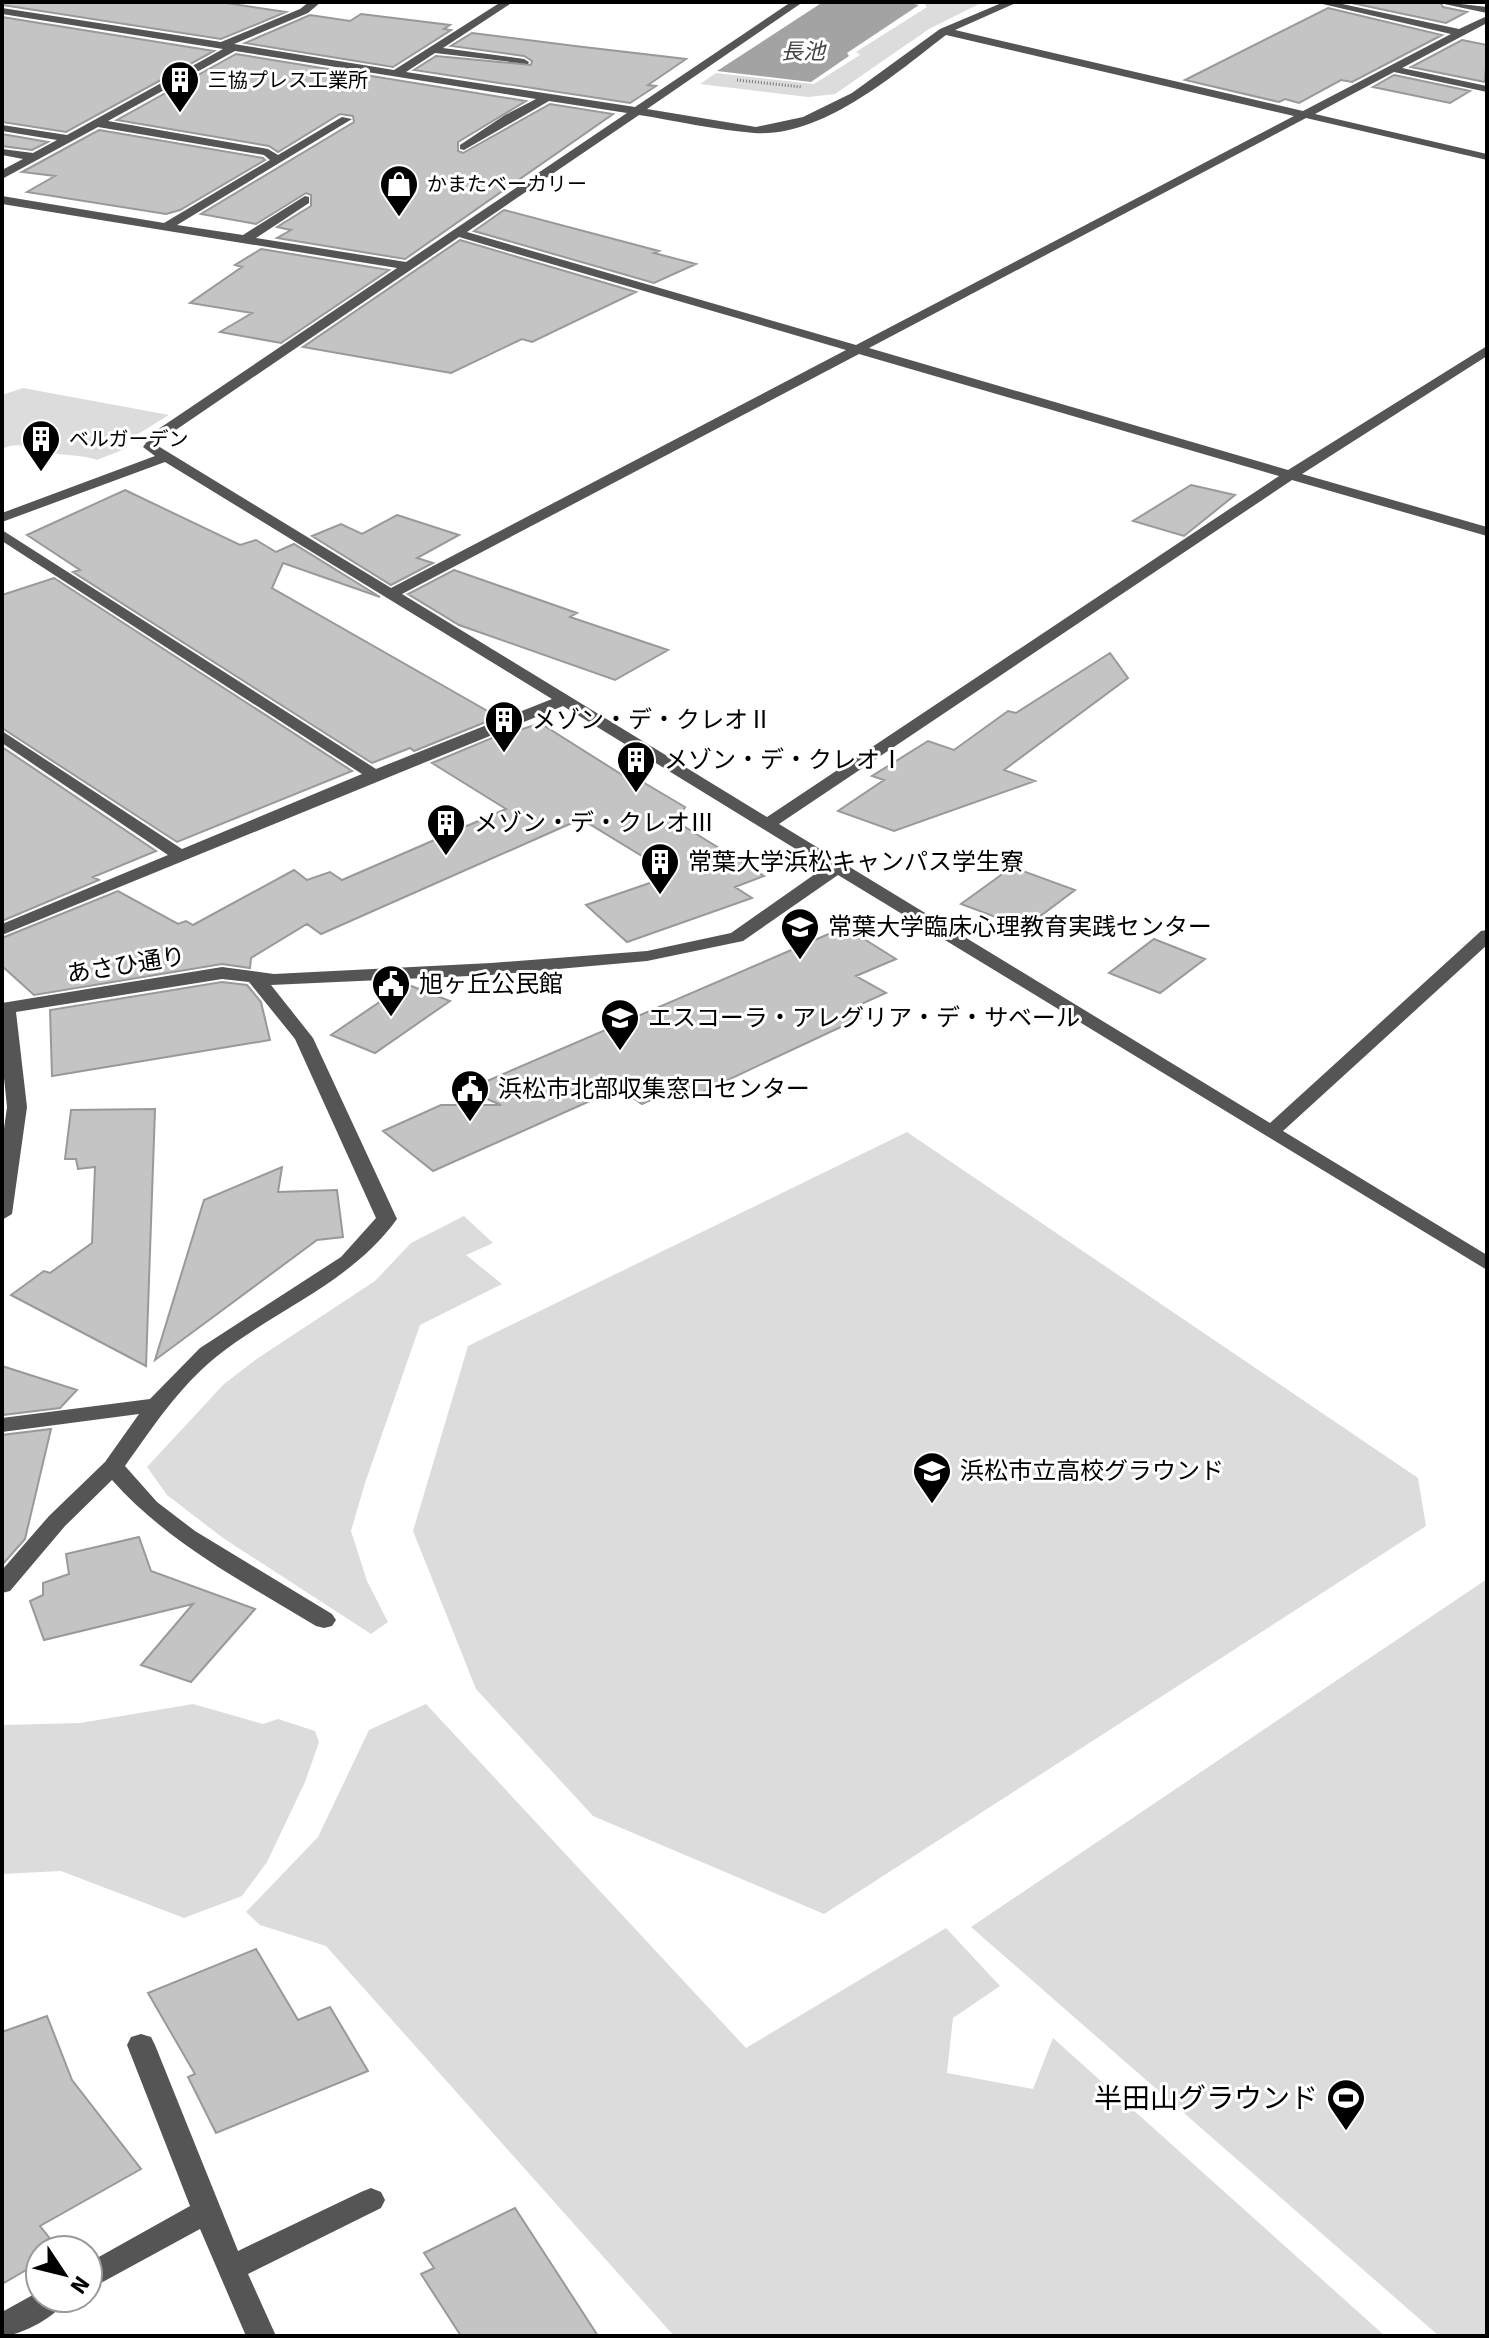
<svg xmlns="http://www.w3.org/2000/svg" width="1489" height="2338" font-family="Signika,'Noto Sans JP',sans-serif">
<rect width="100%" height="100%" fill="#fff"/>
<!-- green -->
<path fill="#dcdcdc" d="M 923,2 L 983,2 L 929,29 L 835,94 L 808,97 L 700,84 L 716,73 L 814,84 L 860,55 L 856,52 L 927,7 Z
M 23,388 L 169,415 L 125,442 L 127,448 L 97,460 C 80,454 63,456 46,452 C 30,448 18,441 2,449 L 2,395 Z
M 907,1132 L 1418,1478 L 1426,1526 L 824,1914 L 593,1816 L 476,1689 L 413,1531 L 468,1346 Z
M 464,1216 L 493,1243 L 466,1255 L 502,1284 L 420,1325 L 365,1483 L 351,1531 L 367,1581 L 388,1622 L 371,1634 L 223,1538 L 167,1495 L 147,1467 L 224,1384 L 258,1358 L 375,1281 L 411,1243 Z
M 1487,1579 L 1487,2336 L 1439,2336 L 971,1927 Z
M 193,1704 L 263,1724 L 278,1719 L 315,1731 L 319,1742 L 305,1782 L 267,1862 L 242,1896 L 184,1918 L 61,1871 L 2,1874 L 2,1725 L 80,1723 Z
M 426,1704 L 746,2048 L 946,1928 L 1000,1986 L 953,2018 L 947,2073 L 1033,2089 L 1053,2038 L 1385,2336 L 674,2336 L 326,1946 L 260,1925 L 246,1912 L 318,1837 L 369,1730 Z"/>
<!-- water -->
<path fill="#a3a3a3" d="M 823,2 L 916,2 L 914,4 L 919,5 L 847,53 L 849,56 L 811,82 L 717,71 Z"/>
<!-- building -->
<path fill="#c4c4c4" stroke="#999" stroke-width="2" d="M 2,2 L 220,2 L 286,12 L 221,39 L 2,5 Z
M 1347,2 L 1440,2 L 1443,7 L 1467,12 L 1446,23 Z
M 1328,8 L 1442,35 L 1352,82 L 1341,80 L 1299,103 L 1285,99 L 1279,102 L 1185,80 Z
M 361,14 L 450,25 L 444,29 L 451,30 L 393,67 L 245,43 L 310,15 L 350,21 Z
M 2,17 L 214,51 L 66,132 L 2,122 Z
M 472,33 L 575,46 L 686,59 L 648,85 L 656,86 L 630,103 L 414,70 L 436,56 L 531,65 L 532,61 L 524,56 L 451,46 Z
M 1462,40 L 1487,45 L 1485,82 L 1411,67 Z
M 236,54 L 526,101 L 458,142 L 458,151 L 463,153 L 550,104 L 613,114 L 405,259 L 277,238 L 291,230 L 277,227 L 311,206 L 311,195 L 306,193 L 256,224 L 201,214 L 354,122 L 353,116 L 340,114 L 278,152 L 269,146 L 117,120 Z
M 1394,75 L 1470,91 L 1450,103 L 1373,87 Z
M 99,130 L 263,158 L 265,160 L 180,210 L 166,214 L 27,192 L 55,176 L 22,172 Z
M 2,134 L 48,142 L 32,150 L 2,146 Z
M 504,210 L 659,251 L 654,253 L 696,264 L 654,283 L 474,231 Z
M 460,240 L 636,292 L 532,342 L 522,339 L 451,373 L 303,347 Z
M 261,249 L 389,270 L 281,343 L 220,332 L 252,313 L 190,303 L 242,267 L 235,265 Z
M 1191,485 L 1235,495 L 1184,536 L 1133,521 Z
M 125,490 L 240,545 L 256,540 L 276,552 L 294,544 L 380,597 L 283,563 L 272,588 L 498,717 L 414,751 L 410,748 L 372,763 L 73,572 L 80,570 L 27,535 Z
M 397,515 L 459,535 L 417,558 L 433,563 L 391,585 L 312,536 L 341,524 L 362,534 Z
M 454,570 L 577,613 L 570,617 L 668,650 L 615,680 L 459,625 L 408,594 Z
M 54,578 L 352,771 L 177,842 L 2,728 L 2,595 Z
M 1110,653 L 1128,678 L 1004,770 L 1035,781 L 894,831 L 838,811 L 884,780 L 872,776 L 928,741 L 954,750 L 1008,711 L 1016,713 Z
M 540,723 L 635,783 L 641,781 L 685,807 L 677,822 L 764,876 L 735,887 L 752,898 L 627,942 L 586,905 L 673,875 L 581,819 L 321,934 L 307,924 L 251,958 L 250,968 L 222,964 L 34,995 L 2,966 L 2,938 L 118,891 L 178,924 L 186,921 L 193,925 L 294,870 L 307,880 L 330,872 L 342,880 L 506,809 L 432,763 L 516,728 L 520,730 Z
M 2,747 L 156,851 L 93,877 L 99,880 L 2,921 Z
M 1012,867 L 1075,890 L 1035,920 L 1026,916 L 1014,924 L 961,904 Z
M 845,927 L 896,959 L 856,976 L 886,993 L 848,1010 L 860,1018 L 700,1093 L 685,1084 L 642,1104 L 619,1088 L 433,1171 L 383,1131 L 441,1105 L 501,1105 L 466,1090 Z
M 1154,939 L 1205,959 L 1160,993 L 1109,973 Z
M 222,982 L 247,985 L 261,1002 L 270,1040 L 52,1076 L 50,1010 Z
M 406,984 L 450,1001 L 375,1053 L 331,1035 Z
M 155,1109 L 146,1366 L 11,1295 L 44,1271 L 50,1273 L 92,1243 L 95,1167 L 78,1169 L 76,1159 L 65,1159 L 71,1110 Z
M 282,1167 L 278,1192 L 337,1190 L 343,1237 L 317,1240 L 155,1360 L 204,1200 Z
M 2,1366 L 77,1390 L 60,1408 L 2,1415 Z
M 51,1429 L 25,1539 L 2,1565 L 2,1435 Z
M 139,1537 L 151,1571 L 255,1609 L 191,1682 L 141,1665 L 193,1604 L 44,1640 L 30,1601 L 43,1595 L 43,1583 L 69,1574 L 66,1554 Z
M 256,1949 L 298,2020 L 330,2007 L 368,2071 L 216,2133 L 188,2077 L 195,2074 L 148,1993 Z
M 47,2016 L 72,2080 L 141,2169 L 40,2226 L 59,2250 L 40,2250 L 40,2262 L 2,2284 L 2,2032 Z
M 515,2208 L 598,2336 L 461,2336 L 421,2274 L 434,2268 L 424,2253 Z"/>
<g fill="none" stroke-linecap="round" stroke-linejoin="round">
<!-- path -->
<path stroke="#777" stroke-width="3" stroke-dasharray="1 2" stroke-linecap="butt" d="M 737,80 L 802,87"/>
<!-- minor -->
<path fill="#555" fill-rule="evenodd" d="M 309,2 L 321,2 L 308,13 L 234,44 L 394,70 L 501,2 L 513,2 L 443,48 L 524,59 L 529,62 L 528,64 L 435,53 L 406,72 L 635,107 L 791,2 L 803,2 L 647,109 L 756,127 L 803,117 L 852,93 L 940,29 L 1004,2 L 1018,2 L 955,30 L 1303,111 L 1451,34 L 1314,2 L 1333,2 L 1459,29 L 1487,16 L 1487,23 L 1402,68 L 1487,86 L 1487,92 L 1394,72 L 1315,114 L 1487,154 L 1487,160 L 1306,118 L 869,348 L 1288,470 L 1487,346 L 1487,356 L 1302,474 L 1487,527 L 1487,536 L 1292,480 L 779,824 L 1270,1123 L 1481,931 L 1487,930 L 1487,945 L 1283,1131 L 1487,1255 L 1487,1270 L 838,875 L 743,941 L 647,961 L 491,975 L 271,985 L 313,1038 L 397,1219 C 351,1283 276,1309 216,1357 C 179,1387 152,1428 125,1466 L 157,1502 L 195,1531 L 332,1614 L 336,1620 L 332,1626 L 324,1628 L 316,1626 C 244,1582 169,1544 112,1480 L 65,1526 L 10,1591 L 2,1593 L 2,1570 L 49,1516 L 105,1462 L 139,1414 L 2,1432 L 2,1418 L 150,1399 L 200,1348 L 341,1257 L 376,1218 L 295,1039 L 249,982 L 222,979 L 16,1012 L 27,1107 L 12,1214 L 2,1220 L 2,1143 L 7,1107 L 2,1058 L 2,1003 L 222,967 L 274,974 L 491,963 L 647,951 L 731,933 L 825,867 L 563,706 L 2,935 L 2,924 L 168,855 L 2,743 L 2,731 L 182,849 L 362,774 L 2,541 L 2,530 L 376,769 L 552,699 L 165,462 L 2,522 L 2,513 L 155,456 L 143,447 L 154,432 L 397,268 L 2,204 L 2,196 L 164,223 L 270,160 L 264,155 L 98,127 L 2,179 L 2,170 L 23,159 L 2,155 L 2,149 L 33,153 L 57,140 L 2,131 L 2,125 L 67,135 L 223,49 L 2,14 L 2,8 L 221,42 L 300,9 ZM 946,35 L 1294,116 L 856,345 L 467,232 L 639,115 C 677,121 716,130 754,133 C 822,138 895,74 946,35 ZM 235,51 L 536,99 L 505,115 L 460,145 L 460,149 L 464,150 L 549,101 L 627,113 L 406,262 L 256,238 L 309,203 L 309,197 L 305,196 L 243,235 L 177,225 L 352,119 L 342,117 L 278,155 L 268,149 L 108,121 ZM 459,237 L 846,350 L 391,588 L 158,446 L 164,438 ZM 859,354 L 1279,476 L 767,817 L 402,594 Z
M 1443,2 L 1487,7 L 1487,13 L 1444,4 Z
M 141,2034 L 151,2037 L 155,2045 L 238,2251 L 361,2192 L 371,2188 L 381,2192 L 385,2200 L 381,2208 L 248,2274 L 276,2336 L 246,2336 L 200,2229 L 88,2290 L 88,2263 L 190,2206 L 127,2045 L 131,2037 Z
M 40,2291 L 40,2298 L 68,2298 C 59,2315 21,2336 2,2336 L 2,2312 Z"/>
</g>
<!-- icons -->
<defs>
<symbol id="building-pin" viewBox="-11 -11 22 30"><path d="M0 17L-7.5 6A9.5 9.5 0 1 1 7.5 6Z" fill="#000" stroke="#fff"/><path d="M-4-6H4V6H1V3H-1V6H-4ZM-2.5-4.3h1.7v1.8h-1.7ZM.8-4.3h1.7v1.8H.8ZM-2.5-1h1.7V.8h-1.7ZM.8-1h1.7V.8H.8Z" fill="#fff"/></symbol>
<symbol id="shop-pin" viewBox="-11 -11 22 30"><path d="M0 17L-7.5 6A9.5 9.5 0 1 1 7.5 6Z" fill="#000" stroke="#fff"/><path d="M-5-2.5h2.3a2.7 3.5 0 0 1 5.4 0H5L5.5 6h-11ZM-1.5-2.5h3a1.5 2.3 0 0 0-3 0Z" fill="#fff"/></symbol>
<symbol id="university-pin" viewBox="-11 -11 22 30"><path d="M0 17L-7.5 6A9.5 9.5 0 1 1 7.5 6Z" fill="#000" stroke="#fff"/><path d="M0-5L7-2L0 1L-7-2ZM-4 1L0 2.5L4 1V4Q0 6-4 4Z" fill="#fff"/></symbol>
<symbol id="civic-pin" viewBox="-11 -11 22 30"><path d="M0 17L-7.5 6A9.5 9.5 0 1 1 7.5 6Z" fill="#000" stroke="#fff"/><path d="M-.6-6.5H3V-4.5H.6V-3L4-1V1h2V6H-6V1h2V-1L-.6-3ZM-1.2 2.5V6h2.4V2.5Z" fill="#fff"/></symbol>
<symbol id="school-pin" viewBox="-11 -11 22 30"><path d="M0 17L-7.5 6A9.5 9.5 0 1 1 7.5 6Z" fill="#000" stroke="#fff"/><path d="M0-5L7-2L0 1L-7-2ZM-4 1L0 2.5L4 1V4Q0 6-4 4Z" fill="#fff"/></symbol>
<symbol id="stadium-pin" viewBox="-11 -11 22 30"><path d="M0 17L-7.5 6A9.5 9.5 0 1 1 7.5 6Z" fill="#000" stroke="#fff"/><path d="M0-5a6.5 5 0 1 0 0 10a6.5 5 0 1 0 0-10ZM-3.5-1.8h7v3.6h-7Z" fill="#fff"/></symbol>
</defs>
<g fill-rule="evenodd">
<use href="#building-pin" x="158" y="58" width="44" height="60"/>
<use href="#shop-pin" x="377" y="162" width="44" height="60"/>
<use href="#building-pin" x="19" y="417" width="44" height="60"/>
<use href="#building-pin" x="482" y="698" width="44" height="60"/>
<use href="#building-pin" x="614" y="738" width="44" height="60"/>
<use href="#building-pin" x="424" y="801" width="44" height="60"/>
<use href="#building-pin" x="638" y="840" width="44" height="60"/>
<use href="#university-pin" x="778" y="905" width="44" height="60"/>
<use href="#civic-pin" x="369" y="962" width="44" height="60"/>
<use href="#school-pin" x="598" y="996" width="44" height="60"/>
<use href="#civic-pin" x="448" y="1067" width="44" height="60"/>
<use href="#school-pin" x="910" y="1449" width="44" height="60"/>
<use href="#stadium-pin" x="1324" y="2076" width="44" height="60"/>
</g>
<g text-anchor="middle" stroke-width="6" stroke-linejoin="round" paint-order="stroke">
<!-- far-poi labels -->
<g font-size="20" fill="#000" stroke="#fff" text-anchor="start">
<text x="208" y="87">三協プレス工業所</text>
<text x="427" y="191">かまたベーカリー</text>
<text x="69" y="446">ベルガーデン</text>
</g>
<!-- far-water labels -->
<g font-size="22" font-style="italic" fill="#444" stroke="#fff">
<text x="803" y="59">長池</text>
</g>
<!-- poi labels -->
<g font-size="24" fill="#000" stroke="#fff" text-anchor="start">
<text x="532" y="728">メゾン・デ・クレオⅡ</text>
<text x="664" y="768">メゾン・デ・クレオⅠ</text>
<text x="474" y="831">メゾン・デ・クレオⅢ</text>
<text x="688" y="870">常葉大学浜松キャンパス学生寮</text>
<text x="828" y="935">常葉大学臨床心理教育実践センター</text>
<text x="419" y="992">旭ヶ丘公民館</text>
<text x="648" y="1026">エスコーラ・アレグリア・デ・サベール</text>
<text x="498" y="1097">浜松市北部収集窓口センター</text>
<text x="960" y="1479">浜松市立高校グラウンド</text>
</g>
<!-- street labels -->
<g font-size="24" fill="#000" stroke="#fff">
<text transform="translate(126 965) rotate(-9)" y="8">あさひ通り</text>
</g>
<!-- near-poi labels -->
<g font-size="28" fill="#000" stroke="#fff" text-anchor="end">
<text x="1318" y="2108">半田山グラウンド</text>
</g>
</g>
<!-- border -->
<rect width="1489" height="2338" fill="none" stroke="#000000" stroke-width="8"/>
<!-- north arrow -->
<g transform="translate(64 2274) rotate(125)"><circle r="38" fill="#ffffff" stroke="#999999" stroke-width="2"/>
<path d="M0-6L14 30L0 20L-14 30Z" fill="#000000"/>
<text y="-12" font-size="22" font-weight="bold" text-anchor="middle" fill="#000000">N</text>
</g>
</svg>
